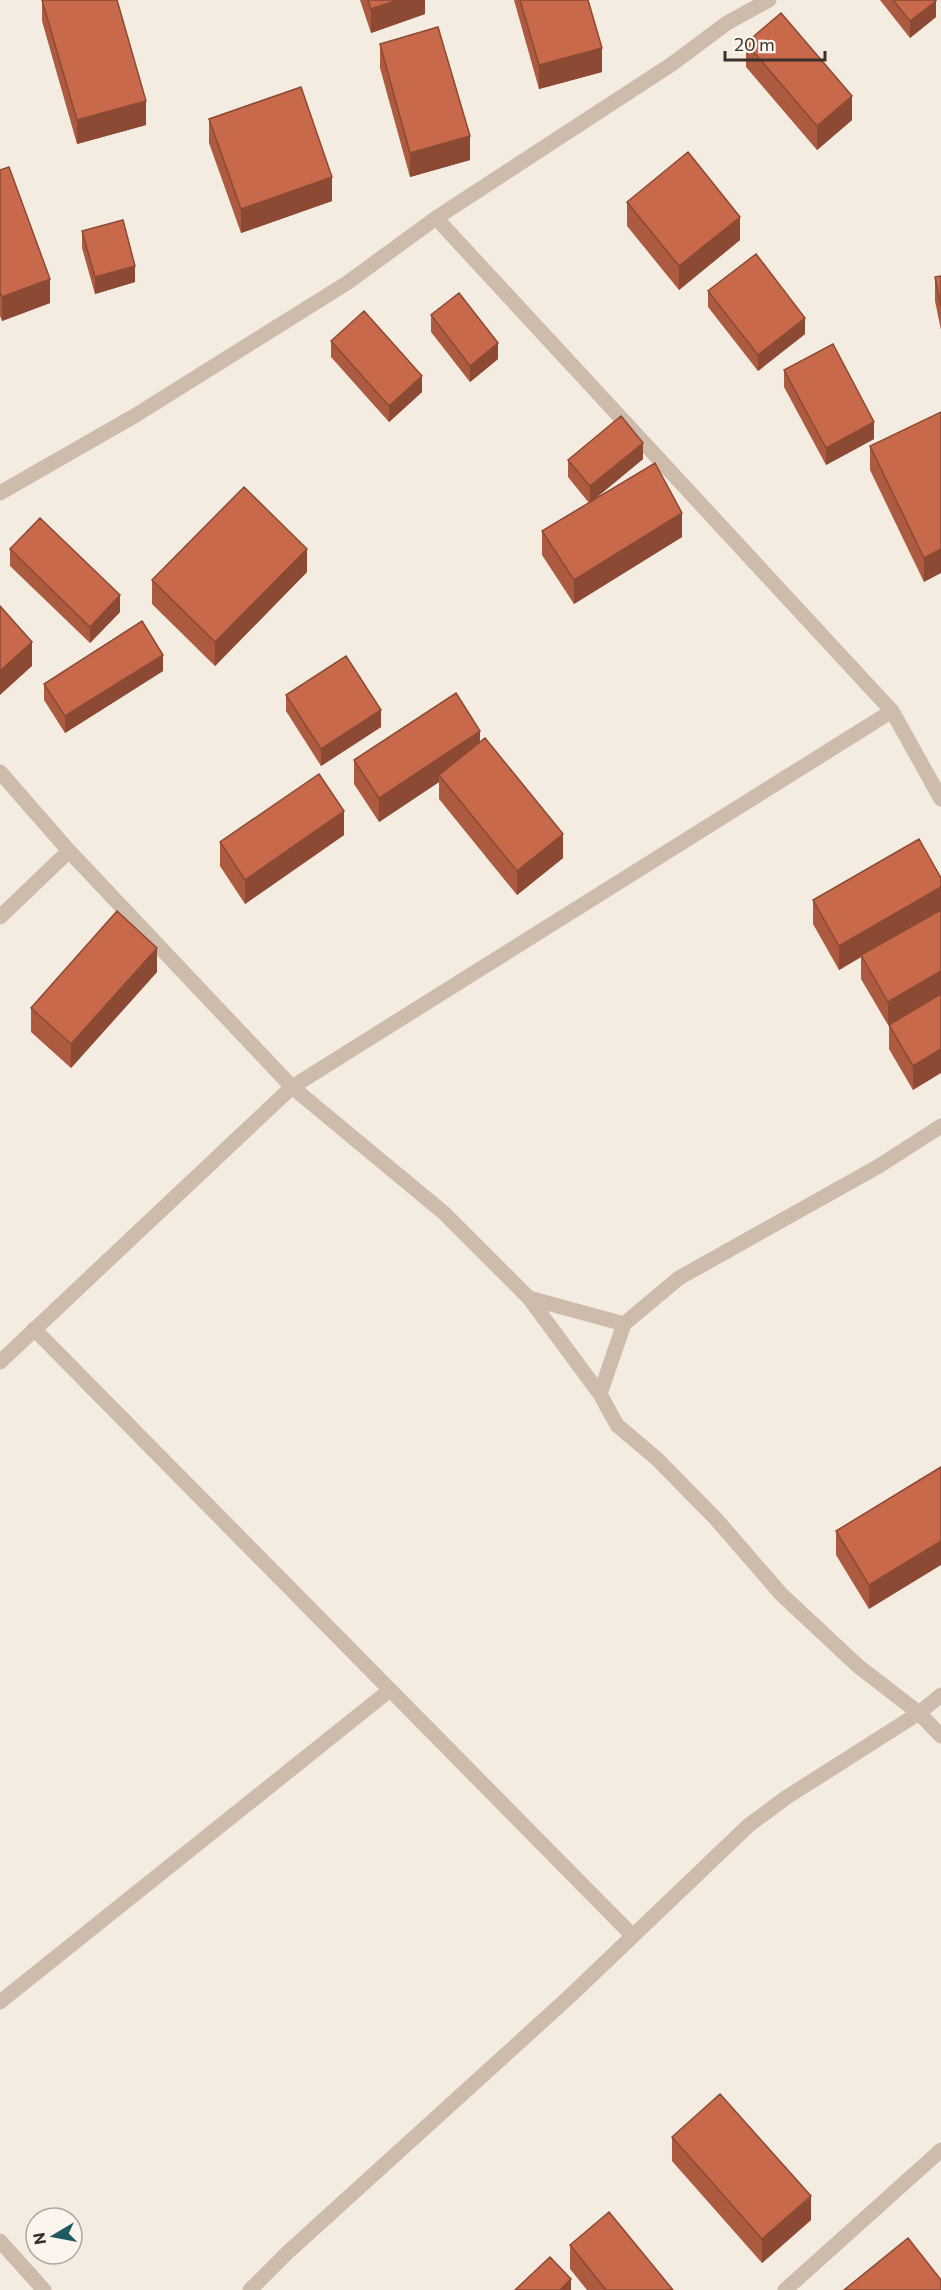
<svg xmlns="http://www.w3.org/2000/svg" width="941" height="2290" font-family="Commissioner,sans-serif">
<rect width="100%" height="100%" fill="#f4ebe1"/>
<g fill="none" stroke-linecap="round" stroke-linejoin="round">
<!-- minor -->
<path stroke="#cdbbac" stroke-width="15" d="M 436,218 L 892,711 L 941,799
M 0,493 L 136,415 L 347,283 L 436,218 L 672,64 L 727,23 L 769,0
M 0,772 L 69,851 L 292,1087 L 444,1213 L 529,1298 L 624,1324 L 679,1278 L 879,1166 L 941,1126
M 0,917 L 69,851
M 529,1298 L 600,1394
M 624,1324 L 600,1394 L 617,1425 L 657,1459 L 716,1519 L 781,1594 L 858,1666 L 919,1713 L 941,1736
M 34,1329 L 633,1936
M 0,1362 L 292,1087 L 892,711
M 0,2002 L 390,1690
M 0,2241 L 44,2290
M 250,2290 L 287,2253 L 569,1997 L 749,1825 L 787,1797 L 919,1713 L 941,1695
M 785,2290 L 941,2150"/>
</g>
<!-- wall -->
<path fill="#ac5a40" d="M 42,0 L 117,0 L 146,125 L 77,144 L 42,21 Z
M 360,0 L 425,0 L 425,14 L 371,33 Z
M 514,0 L 588,0 L 602,72 L 539,89 Z
M 880,0 L 935,0 L 936,17 L 910,38 Z
M 746,43 L 852,120 L 817,150 L 746,67 Z
M 380,44 L 470,160 L 410,177 L 380,68 Z
M 209,119 L 332,201 L 241,233 L 209,143 Z
M 0,170 L 50,303 L 2,321 L 0,316 Z
M 627,202 L 740,240 L 679,290 L 627,226 Z
M 82,231 L 135,282 L 95,294 L 82,248 Z
M 941,276 L 941,330 L 935,301 L 935,277 Z
M 708,291 L 805,334 L 758,371 L 708,307 Z
M 431,315 L 498,359 L 470,382 L 431,332 Z
M 331,341 L 422,392 L 389,422 L 331,357 Z
M 784,370 L 874,439 L 826,465 L 784,387 Z
M 941,412 L 924,582 L 870,470 L 870,446 Z
M 643,459 L 592,501 L 682,537 L 574,604 L 542,555 L 542,531 L 589,503 L 568,477 L 568,460 Z
M 10,549 L 120,612 L 90,643 L 10,566 Z
M 307,572 L 215,666 L 152,604 L 152,580 Z
M 163,671 L 65,733 L 44,700 L 44,684 Z
M 286,695 L 381,727 L 321,766 L 286,711 Z
M 480,742 L 563,858 L 517,895 L 439,799 L 439,782 L 379,822 L 354,784 L 354,760 Z
M 344,835 L 245,904 L 220,866 L 220,842 Z
M 919,839 L 913,1090 L 889,1049 L 889,1025 L 897,1020 L 888,1025 L 861,979 L 861,957 L 839,970 L 813,924 L 813,900 Z
M 157,972 L 71,1068 L 31,1032 L 31,1008 Z
M 941,1467 L 869,1609 L 836,1555 L 836,1531 Z
M 672,2137 L 811,2220 L 762,2263 L 672,2161 Z
M 570,2245 L 673,2290 L 587,2290 L 570,2269 Z"/>
<!-- shaded-wall -->
<path fill="#8c4a34" d="M 398,0 L 425,0 L 425,14 L 371,33 L 371,9 Z
M 936,1 L 936,17 L 910,38 L 910,21 Z
M 602,48 L 602,72 L 539,89 L 539,65 Z
M 852,96 L 852,120 L 817,150 L 817,126 Z
M 146,101 L 146,125 L 77,144 L 77,120 Z
M 470,136 L 470,160 L 410,177 L 410,153 Z
M 332,177 L 332,201 L 241,233 L 241,209 Z
M 740,217 L 740,240 L 679,290 L 679,266 Z
M 135,266 L 135,282 L 95,294 L 95,277 Z
M 50,279 L 50,303 L 2,321 L 2,297 Z
M 805,318 L 805,334 L 758,371 L 758,355 Z
M 498,343 L 498,359 L 470,382 L 470,366 Z
M 422,376 L 422,392 L 389,422 L 389,406 Z
M 874,422 L 874,439 L 826,465 L 826,448 Z
M 643,443 L 643,459 L 590,503 L 590,486 Z
M 682,513 L 682,537 L 574,604 L 574,580 Z
M 307,549 L 307,572 L 215,666 L 215,642 Z
M 941,549 L 941,573 L 924,582 L 924,558 Z
M 120,595 L 120,612 L 90,643 L 90,627 Z
M 32,642 L 32,666 L 0,695 L 0,671 Z
M 163,655 L 163,671 L 65,733 L 65,716 Z
M 381,710 L 381,727 L 321,766 L 321,749 Z
M 480,731 L 480,755 L 439,775 L 439,782 L 379,822 L 379,798 Z
M 344,811 L 344,835 L 245,904 L 245,880 Z
M 563,834 L 563,858 L 517,895 L 517,871 Z
M 941,887 L 941,911 L 861,955 L 861,957 L 839,970 L 839,946 Z
M 157,948 L 157,972 L 71,1068 L 71,1044 Z
M 941,971 L 941,995 L 888,1025 L 888,1002 Z
M 941,1049 L 941,1073 L 913,1090 L 913,1066 Z
M 941,1541 L 941,1565 L 869,1609 L 869,1585 Z
M 811,2196 L 811,2220 L 762,2263 L 762,2239 Z
M 571,2279 L 571,2290 L 560,2290 Z"/>
<!-- building -->
<path fill="#c8694b" stroke="#8c4a34" stroke-width="1.5" d="M 42,0 L 117,0 L 146,101 L 77,120 Z
M 368,0 L 398,0 L 371,9 Z
M 520,0 L 588,0 L 602,48 L 539,65 Z
M 893,0 L 935,0 L 936,1 L 910,21 Z
M 781,13 L 852,96 L 817,126 L 746,43 Z
M 438,27 L 470,136 L 410,153 L 380,44 Z
M 301,87 L 332,177 L 241,209 L 209,119 Z
M 688,152 L 740,217 L 679,266 L 627,202 Z
M 9,167 L 50,279 L 2,297 L 0,292 L 0,170 Z
M 123,220 L 135,266 L 95,277 L 82,231 Z
M 756,254 L 805,318 L 758,355 L 708,291 Z
M 941,276 L 941,306 L 935,277 Z
M 459,293 L 498,343 L 470,366 L 431,315 Z
M 364,311 L 422,376 L 389,406 L 331,341 Z
M 833,344 L 874,422 L 826,448 L 784,370 Z
M 941,412 L 941,549 L 924,558 L 870,446 Z
M 621,416 L 643,443 L 590,486 L 568,460 Z
M 655,463 L 682,513 L 574,580 L 542,531 Z
M 244,487 L 307,549 L 215,642 L 152,580 Z
M 40,518 L 120,595 L 90,627 L 10,549 Z
M 0,606 L 32,642 L 0,671 Z
M 142,621 L 163,655 L 65,716 L 44,684 Z
M 346,656 L 381,710 L 321,749 L 286,695 Z
M 456,693 L 480,731 L 379,798 L 354,760 Z
M 485,738 L 563,834 L 517,871 L 439,775 Z
M 319,774 L 344,811 L 245,880 L 220,842 Z
M 919,839 L 941,878 L 941,887 L 839,946 L 813,900 Z
M 941,910 L 941,971 L 888,1002 L 861,955 Z
M 117,911 L 157,948 L 71,1044 L 31,1008 Z
M 941,994 L 941,1049 L 913,1066 L 889,1025 Z
M 941,1467 L 941,1541 L 869,1585 L 836,1531 Z
M 720,2094 L 811,2196 L 762,2239 L 672,2137 Z
M 609,2212 L 673,2290 L 606,2290 L 570,2245 Z
M 908,2238 L 941,2280 L 941,2290 L 844,2290 Z
M 550,2257 L 571,2279 L 560,2290 L 515,2290 Z"/>
<!-- north arrow -->
<g transform="translate(54 2236) rotate(260)"><circle r="28" fill="#fbf5ee" stroke="#aea6a0" stroke-width="1.5"/>
<path d="M0-4.5L10 22L0 15L-10 22Z" fill="#1f5a5e"/>
<text y="-9" font-size="16" font-weight="bold" text-anchor="middle" fill="#3b302b">N</text>
</g>
<!-- scale -->
<path d="M725 51v9h100v-9" fill="none" stroke="#3b302b" stroke-width="3"/>
<text x="734" y="51" font-size="18" fill="#3b302b" stroke="#fbf5ee" stroke-width="4.5" paint-order="stroke">20 m</text>
</svg>
